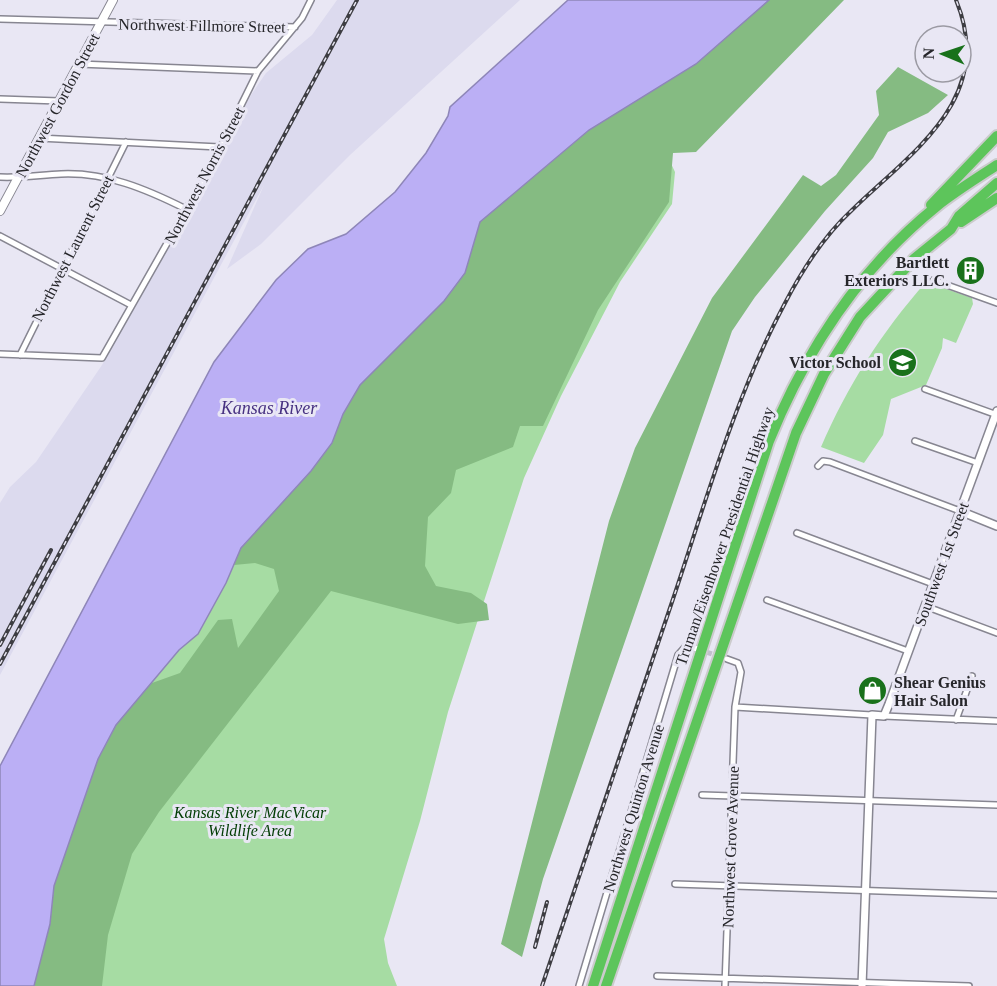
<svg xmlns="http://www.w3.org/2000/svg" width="997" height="986" font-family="Georgia,serif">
<rect width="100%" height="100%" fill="#e9e7f4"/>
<!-- built -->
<path fill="#dcdaee" d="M 337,0 L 520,0 L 350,155 L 261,244 L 227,269 L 264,185 L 0,675 L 0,503 L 10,487 L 36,462 L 102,365 L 251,95 L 266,73 L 312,35 Z"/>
<!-- green -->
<path fill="#a6dca3" d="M 666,153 L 675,172 L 672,204 L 620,282 L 561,396 L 524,478 L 448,712 L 420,821 L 384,939 L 388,963 L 397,986 L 34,986 L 78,821 L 98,759 L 132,703 L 179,650 L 198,634 L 226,583 L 241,548 Z
M 926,282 L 972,298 L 973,304 L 956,343 L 943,338 L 942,348 L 926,385 L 891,399 L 883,435 L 864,463 L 821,447 C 848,385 881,333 926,282 Z"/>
<!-- forest -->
<path fill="#85bb82" d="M 769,0 L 844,0 L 696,152 L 673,153 L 669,202 L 598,310 L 543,426 L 520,426 L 513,447 L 456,470 L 451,493 L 428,517 L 425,566 L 436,586 L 471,593 L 487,604 L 489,620 L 458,624 L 331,591 L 159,812 L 132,854 L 108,935 L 102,986 L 34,986 L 50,924 L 54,886 L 98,759 L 116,725 L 132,703 L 152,683 L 180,673 L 218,620 L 232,619 L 238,648 L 279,591 L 274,569 L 255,563 L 234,565 L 241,548 L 311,471 L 332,443 L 343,414 L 360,385 L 411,332 L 474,240 L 480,222 L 589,130 Z
M 898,67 L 948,95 L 928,113 L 888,132 L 873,158 L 825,211 L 755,297 L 732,331 L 543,879 L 522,957 L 501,944 L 609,521 L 635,448 L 712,298 L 803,175 L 821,186 L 836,175 L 879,115 L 876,91 Z"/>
<!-- water -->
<path fill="#bbaff5" stroke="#8e86b8" stroke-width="1.5" d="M 568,0 L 769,0 L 696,64 L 589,130 L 480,222 L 465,273 L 444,301 L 360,385 L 343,414 L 332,443 L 311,471 L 241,548 L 226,583 L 198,634 L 179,650 L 116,725 L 98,759 L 54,886 L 50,924 L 34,986 L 0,986 L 0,766 L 214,362 L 276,280 L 308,249 L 346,234 L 395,192 L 426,153 L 448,116 L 450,107 Z"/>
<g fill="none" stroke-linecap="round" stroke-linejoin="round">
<!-- minor-tunnel -->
<path stroke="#c2c0cc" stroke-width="5" stroke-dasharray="5 2.5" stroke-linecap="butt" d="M 700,650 L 727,659"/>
<defs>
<path id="minor" d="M 0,19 L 295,27
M 79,64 L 258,71
M 0,99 L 59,101
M 39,138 L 219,147
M 0,177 C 21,178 40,175 61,174 C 106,172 146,189 186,209
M 0,236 L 131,305
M 933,280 L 997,303
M 0,354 L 102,358 L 212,164 L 258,71 L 302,18 L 311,0
M 20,355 L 126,142
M 925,389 L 997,415
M 915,441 L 978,463
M 818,466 L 823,461 L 830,462 L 960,511
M 797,533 L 933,584
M 767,600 L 908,651
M 925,606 L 997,633
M 735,707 L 872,715
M 884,716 L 997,721
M 956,720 L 972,676
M 702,795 L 997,805
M 675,884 L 997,895
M 657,976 L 969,986
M 579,986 L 678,655 L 686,646 L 698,649
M 725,986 L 735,707 L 741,672 L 738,663 L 727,659"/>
<path id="tertiary" d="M 960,511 L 997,526
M 862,986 L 872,715 L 884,716 L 889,704 L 997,411"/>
<path id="secondary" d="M 0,211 L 113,0"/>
<path id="motorway" d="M 931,205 L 997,136
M 961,222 L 997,198
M 593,986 L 769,441 C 806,350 860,268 937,206 C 956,191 977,178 997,165
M 606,986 L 796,433 L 824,374 L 860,317 L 914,259 L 951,229 L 959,216 L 997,183"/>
</defs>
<!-- minor casing -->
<use href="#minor" stroke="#878691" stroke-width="8"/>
<!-- tertiary casing -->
<use href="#tertiary" stroke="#878691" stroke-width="10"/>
<!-- secondary casing -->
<use href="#secondary" stroke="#878691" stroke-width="10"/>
<!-- motorway casing -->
<use href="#motorway" stroke="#cbcbcc" stroke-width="14"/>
<!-- minor -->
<use href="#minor" stroke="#fff" stroke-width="5"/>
<!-- tertiary -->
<use href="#tertiary" stroke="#fff" stroke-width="7"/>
<!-- secondary -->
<use href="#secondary" stroke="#fff" stroke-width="8"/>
<!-- motorway -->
<use href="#motorway" stroke="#5dc55b" stroke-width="10"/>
<defs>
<path id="rail" d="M 0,645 L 51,550
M 0,664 L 357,0
M 535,947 L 547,902
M 542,986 C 586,857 630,728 673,599 C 706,501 735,397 784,305 C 801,272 823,237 851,211 C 911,152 997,99 956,0"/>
</defs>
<!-- rail casing -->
<use href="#rail" stroke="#3d3d42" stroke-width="4"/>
<!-- rail -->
<use href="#rail" stroke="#e9e7f4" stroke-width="1.5" stroke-dasharray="4.5" stroke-linecap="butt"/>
</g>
<!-- icons -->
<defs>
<symbol id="building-disc" viewBox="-11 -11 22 22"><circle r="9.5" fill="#19711b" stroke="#e9e7f4"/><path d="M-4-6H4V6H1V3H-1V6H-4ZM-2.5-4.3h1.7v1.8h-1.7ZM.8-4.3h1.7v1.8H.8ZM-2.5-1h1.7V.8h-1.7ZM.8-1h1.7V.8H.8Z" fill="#fff"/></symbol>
<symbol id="school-disc" viewBox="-11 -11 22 22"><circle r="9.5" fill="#19711b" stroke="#e9e7f4"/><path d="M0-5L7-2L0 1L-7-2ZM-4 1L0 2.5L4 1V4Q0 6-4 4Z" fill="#fff"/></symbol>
<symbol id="shop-disc" viewBox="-11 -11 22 22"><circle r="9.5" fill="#19711b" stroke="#e9e7f4"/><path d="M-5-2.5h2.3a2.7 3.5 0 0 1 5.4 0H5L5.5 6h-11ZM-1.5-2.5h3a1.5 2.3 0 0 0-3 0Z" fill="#fff"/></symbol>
</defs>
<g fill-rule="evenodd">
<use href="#building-disc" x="954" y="254" width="33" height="33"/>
<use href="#school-disc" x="886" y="346" width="33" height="33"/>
<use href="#shop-disc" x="856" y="674" width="33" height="33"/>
</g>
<g text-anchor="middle" stroke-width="6" stroke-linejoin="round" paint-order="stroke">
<!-- street labels -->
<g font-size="16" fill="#26262a" stroke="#e9e7f4">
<text transform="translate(202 25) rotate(1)" y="6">Northwest Fillmore Street</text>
<text transform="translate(57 105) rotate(-62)" y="6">Northwest Gordon Street</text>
<text transform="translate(204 175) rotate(-62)" y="6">Northwest Norris Street</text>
<text transform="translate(72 248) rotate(-63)" y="6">Northwest Laurent Street</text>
<text transform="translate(724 536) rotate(-71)" y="6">Truman/Eisenhower Presidential Highway</text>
<text transform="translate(941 564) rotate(-70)" y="6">Southwest 1st Street</text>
<text transform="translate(633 808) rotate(-73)" y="6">Northwest Quinton Avenue</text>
<text transform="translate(730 847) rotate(-88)" y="6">Northwest Grove Avenue</text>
</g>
<!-- poi labels -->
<g font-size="16" font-weight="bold" fill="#26262a" stroke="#e9e7f4" text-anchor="end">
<text x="949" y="268">Bartlett<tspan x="949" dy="18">Exteriors LLC.</tspan></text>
<text x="881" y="368">Victor School</text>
<text x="894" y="688" text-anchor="start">Shear Genius<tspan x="894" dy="18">Hair Salon</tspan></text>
</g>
<!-- park labels -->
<g font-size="16" font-style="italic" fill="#003c03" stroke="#e9e7f4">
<text x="250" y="818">Kansas River MacVicar<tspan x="250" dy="18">Wildlife Area</tspan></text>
</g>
<!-- water labels -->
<g font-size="18" font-style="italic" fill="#473181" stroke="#e9e7f4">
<text x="269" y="414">Kansas River</text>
</g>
</g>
<!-- north arrow -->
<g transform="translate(943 54) rotate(272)"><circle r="28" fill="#e9e7f4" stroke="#9b9aa3" stroke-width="1.5"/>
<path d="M0-4.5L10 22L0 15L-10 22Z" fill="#19711b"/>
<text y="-9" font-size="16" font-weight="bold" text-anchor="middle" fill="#26262a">N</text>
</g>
</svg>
